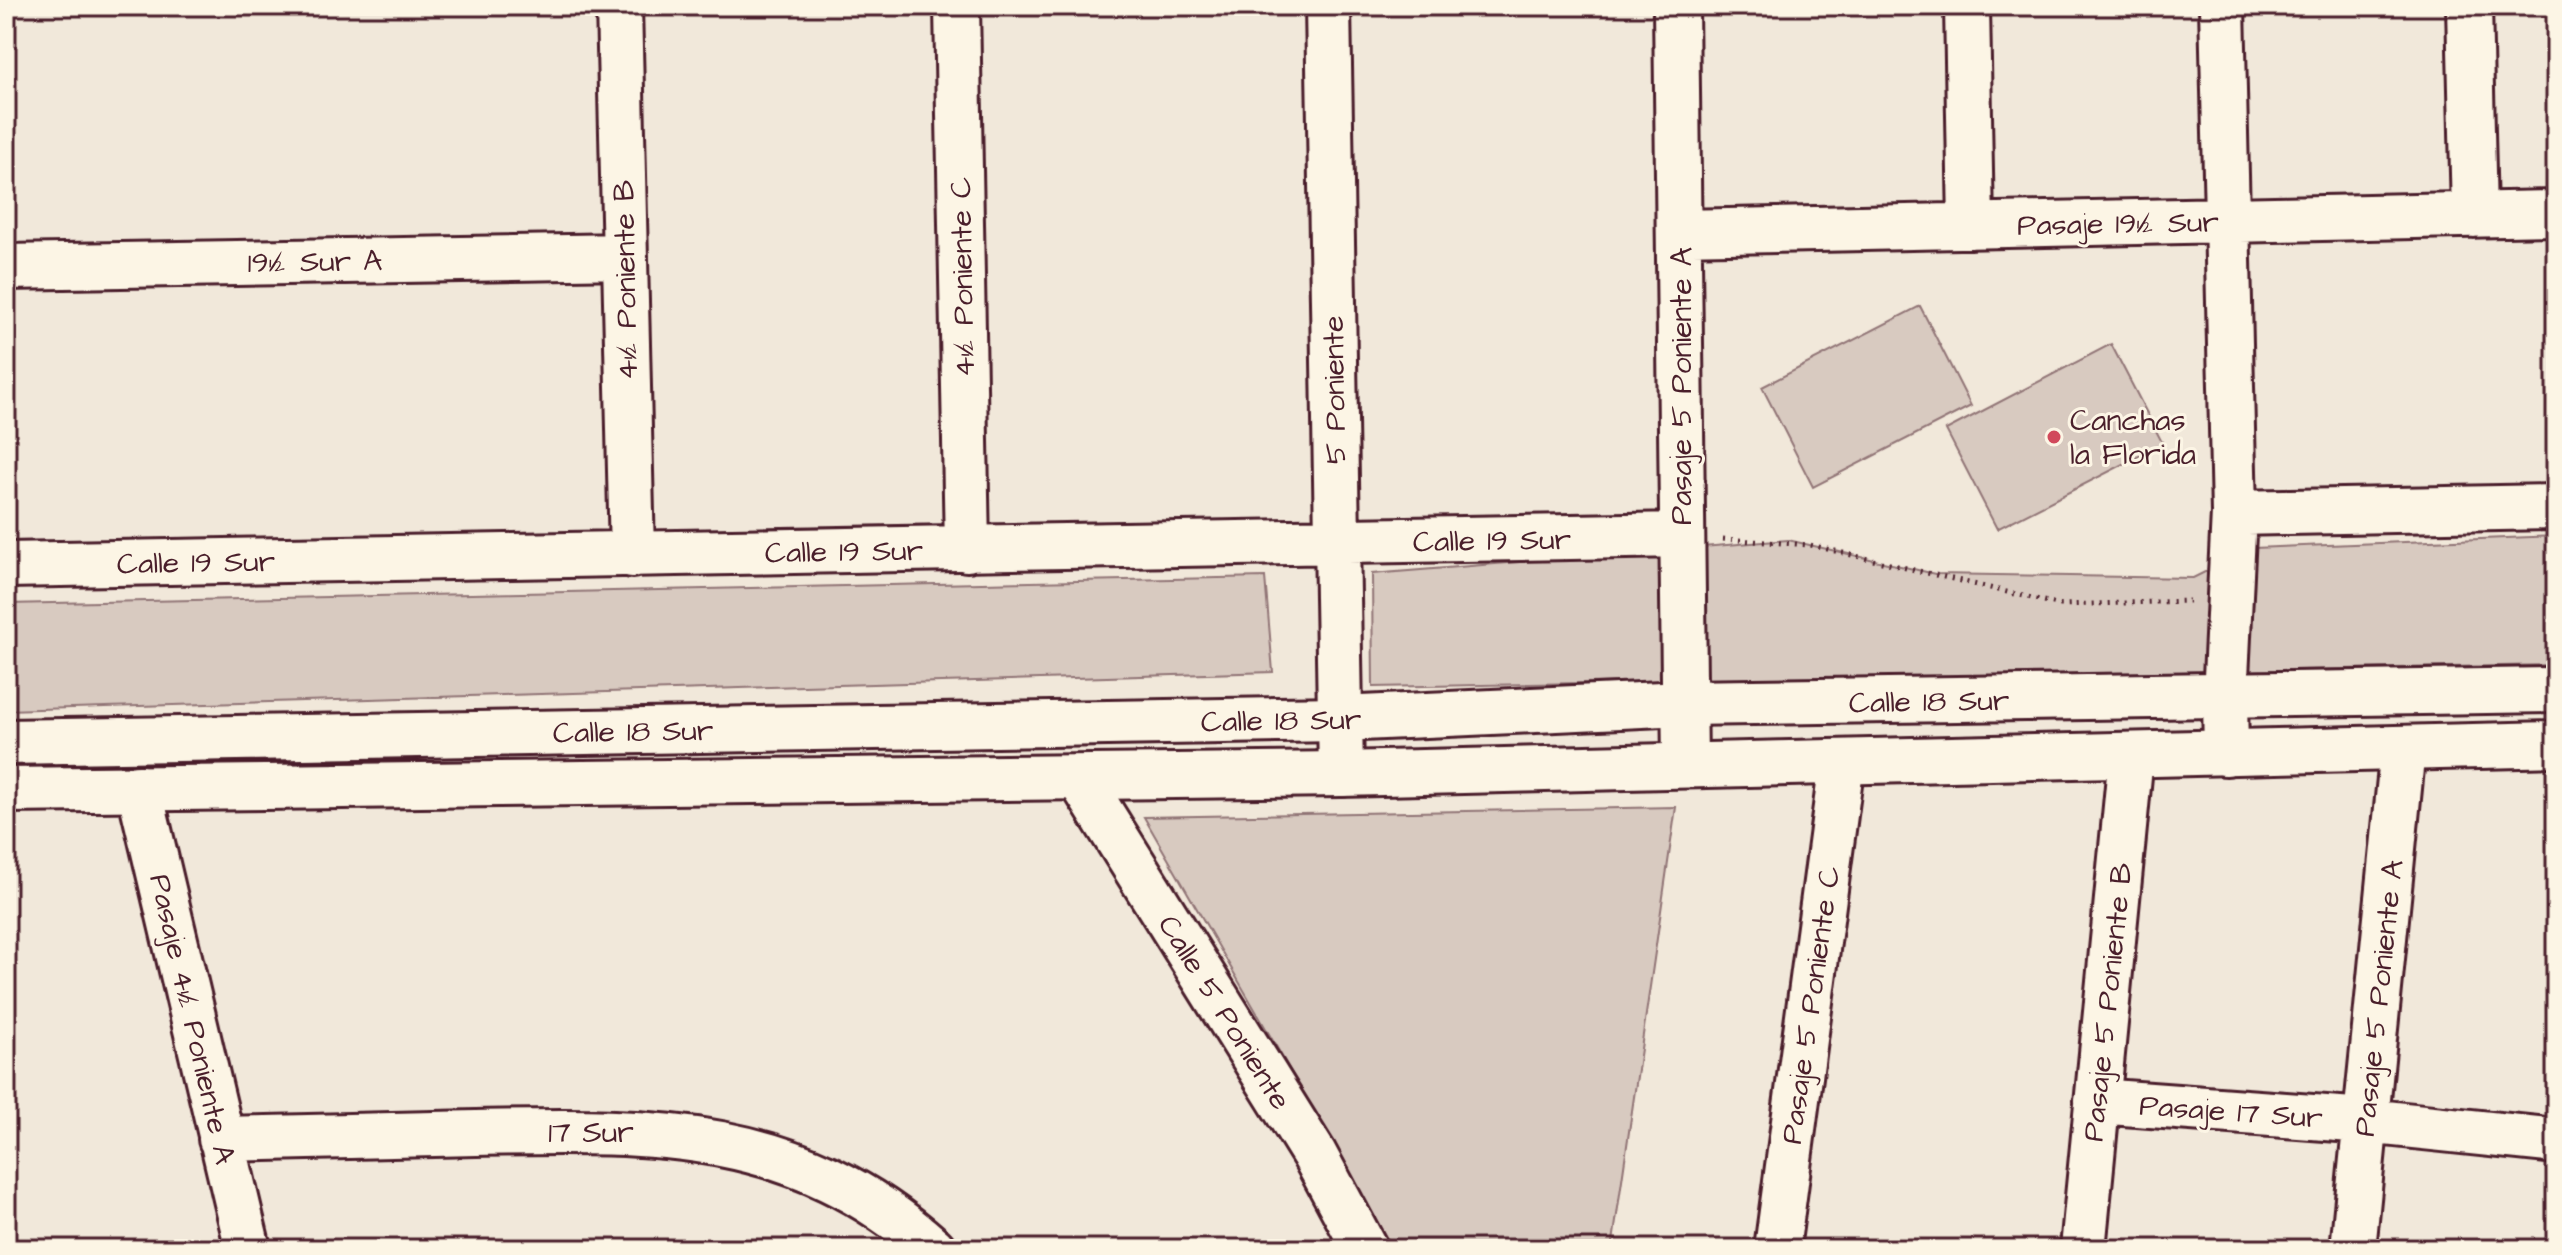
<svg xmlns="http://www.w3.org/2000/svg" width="2562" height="1255" font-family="'Architects Daughter',sans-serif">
<rect width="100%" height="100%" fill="#f1e8da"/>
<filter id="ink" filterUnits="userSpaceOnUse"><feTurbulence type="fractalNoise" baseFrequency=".0125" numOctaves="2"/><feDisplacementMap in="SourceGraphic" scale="16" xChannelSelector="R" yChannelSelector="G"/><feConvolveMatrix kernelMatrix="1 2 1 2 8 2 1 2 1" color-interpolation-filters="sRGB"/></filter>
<g filter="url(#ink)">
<!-- green -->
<path fill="#d8cac0" stroke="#917476" stroke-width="2" d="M 1920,306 L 1971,406 L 1813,487 L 1762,387 Z
M 2111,344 L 2163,444 L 1997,529 L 1946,430 Z
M 2556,536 L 2556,665 L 1373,687 L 1372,574 L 1788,540 L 1935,574 L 2193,578 L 2253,548 Z
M 1265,577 L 1273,672 L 6,710 L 6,604 Z
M 1676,807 L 1612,1249 L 1393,1249 L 1144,817 Z"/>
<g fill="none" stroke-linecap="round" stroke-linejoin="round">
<defs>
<path id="minor" d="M 619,6 L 632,555
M 957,6 L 967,549
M 1328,6 L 1341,774
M 1676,6 L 1685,765
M 1967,6 L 1971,226
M 2222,6 L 2234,513 L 2225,698 L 2226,753
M 2469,6 L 2474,215
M 1680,232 L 2556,213
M 6,267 L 625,256
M 2234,513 L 2556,507
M 6,565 L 1682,535
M 1080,779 L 1314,1154 L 1365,1249
M 139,788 L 248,1249
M 2097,1101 L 2366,1121 L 2556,1141
M 221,1139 C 306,1137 391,1135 476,1133 C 650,1130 794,1125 933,1249
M 1777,1249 L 1842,762
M 2083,1249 L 2131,755
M 2353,1249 L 2403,748"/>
<path id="major" d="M 6,742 L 1340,719 L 1684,703 L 2556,690
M 6,790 L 1341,774 L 2556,744"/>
</defs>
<!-- minor casing -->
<use href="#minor" stroke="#4a1f2b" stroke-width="50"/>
<!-- major casing -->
<use href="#major" stroke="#4a1f2b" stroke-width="50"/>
<!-- path -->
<path stroke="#4a1f2b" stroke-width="5" stroke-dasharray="2 6" stroke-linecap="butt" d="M 1723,539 L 1810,545 L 2061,605 L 2189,601"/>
<!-- minor -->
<use href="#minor" stroke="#fcf5e5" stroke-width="44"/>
<!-- major -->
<use href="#major" stroke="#fcf5e5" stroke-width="44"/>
</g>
</g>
<!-- markers -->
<circle fill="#d1495b" stroke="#fcf5e5" stroke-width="3" cx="2054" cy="437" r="8"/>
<g text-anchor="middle" stroke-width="6" stroke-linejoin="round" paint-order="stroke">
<!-- street labels -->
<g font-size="30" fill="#4a1f2b" stroke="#fcf5e5">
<text transform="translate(2118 223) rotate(-1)" y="10">Pasaje 19½ Sur</text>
<text transform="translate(315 261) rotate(-1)" y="10">19½ Sur A</text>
<text transform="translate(962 277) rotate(-91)" y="10">4½ Poniente C</text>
<text transform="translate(625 280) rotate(-91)" y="10">4½ Poniente B</text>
<text transform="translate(1681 386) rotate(-90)" y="10">Pasaje 5 Poniente A</text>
<text transform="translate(1334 390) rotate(-91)" y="10">5 Poniente</text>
<text transform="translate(1492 540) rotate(-1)" y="10">Calle 19 Sur</text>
<text transform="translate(844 551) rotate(-1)" y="10">Calle 19 Sur</text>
<text transform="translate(196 562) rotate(-1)" y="10">Calle 19 Sur</text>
<text transform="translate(1929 701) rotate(-1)" y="10">Calle 18 Sur</text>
<text transform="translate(1281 720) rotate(-1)" y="10">Calle 18 Sur</text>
<text transform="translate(633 731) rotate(-1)" y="10">Calle 18 Sur</text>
<text transform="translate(2378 998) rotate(-84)" y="10">Pasaje 5 Poniente A</text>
<text transform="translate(2107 1002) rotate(-84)" y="10">Pasaje 5 Poniente B</text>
<text transform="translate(1810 1005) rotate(-82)" y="10">Pasaje 5 Poniente C</text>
<text transform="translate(1225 1012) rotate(58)" y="10">Calle 5 Poniente</text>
<text transform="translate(193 1019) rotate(77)" y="10">Pasaje 4½ Poniente A</text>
<text transform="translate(2231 1111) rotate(4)" y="10">Pasaje 17 Sur</text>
<text x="591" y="1142">17 Sur</text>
</g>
<!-- poi labels -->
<g font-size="30" fill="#4a1f2b" stroke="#fcf5e5" text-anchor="start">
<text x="2070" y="430">Canchas<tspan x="2070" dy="34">la Florida</tspan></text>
</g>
</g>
<!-- margin -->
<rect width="2562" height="1255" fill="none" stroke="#fcf5e5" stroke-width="32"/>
<rect x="16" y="16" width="2530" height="1223" fill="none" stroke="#4a1f2b" stroke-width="3" filter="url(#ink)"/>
</svg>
